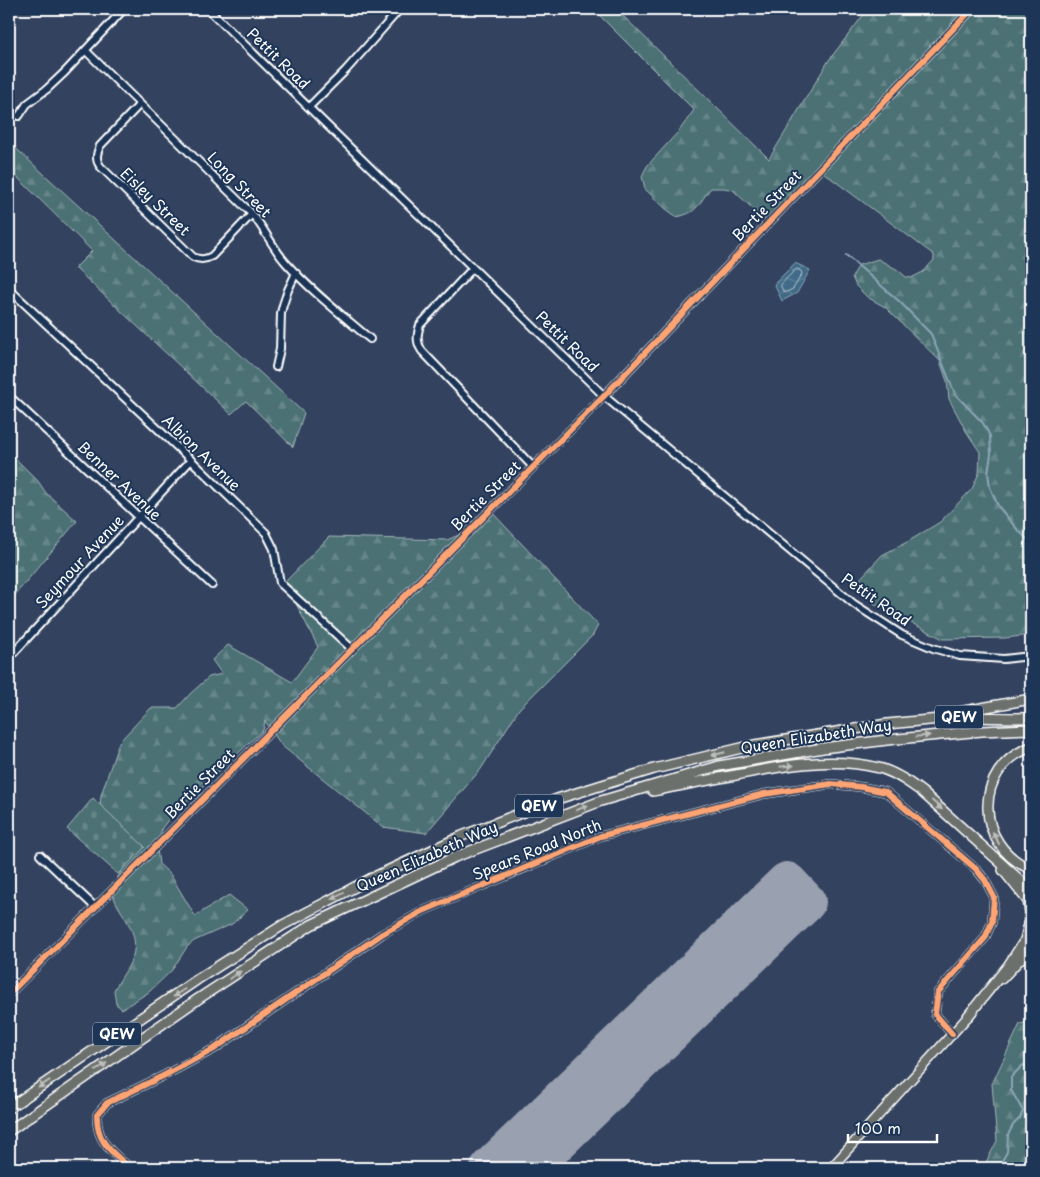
<svg xmlns="http://www.w3.org/2000/svg" width="1040" height="1177" font-family="'Playpen Sans',sans-serif">
<defs>
<pattern id="forest-firs" width="22" height="20" patternUnits="userSpaceOnUse" patternTransform="scale(1.25)"><rect width="22" height="20" fill="#4b7174"/><path d="M5 1l3.5 6h-7zM16 11l3.5 6h-7z" fill="#668689"/></pattern>
<pattern id="cemetery-stones" width="16" height="16" patternUnits="userSpaceOnUse" patternTransform="scale(1.25)"><rect width="16" height="16" fill="#4b7174"/><path d="M2 7V4a2 2 0 0 1 4 0v3zM10 15v-3a2 2 0 0 1 4 0v3z" fill="#668689"/></pattern>
<pattern id="water-waves" width="16" height="10" patternUnits="userSpaceOnUse" patternTransform="scale(1.25)"><rect width="16" height="10" fill="#406a87"/><path d="M0 5q4-4 8 0t8 0" fill="none" stroke="#5d8099"/></pattern>
</defs>
<rect width="100%" height="100%" fill="#33425f"/>
<filter id="ink" filterUnits="userSpaceOnUse"><feTurbulence type="fractalNoise" baseFrequency=".02" numOctaves="2"/><feDisplacementMap in="SourceGraphic" scale="10" xChannelSelector="R" yChannelSelector="G"/><feConvolveMatrix kernelMatrix="1 2 1 2 8 2 1 2 1" color-interpolation-filters="sRGB"/></filter>
<g filter="url(#ink)">
<!-- forest -->
<path fill="url(#forest-firs)" stroke="#a5b8ba" d="M 593,9 L 616,9 L 769,159 L 829,60 L 868,9 L 1031,9 L 1031,635 L 1005,638 L 943,639 L 876,605 L 862,593 L 858,581 L 882,555 L 909,541 L 940,522 L 972,489 L 979,473 L 980,452 L 966,431 L 949,399 L 947,381 L 940,361 L 885,307 L 867,297 L 856,286 L 852,277 L 859,265 L 878,259 L 898,270 L 906,277 L 911,278 L 923,272 L 934,260 L 934,255 L 820,170 L 766,221 L 733,190 L 724,188 L 711,188 C 698,203 700,212 677,217 L 666,209 L 645,189 L 642,176 L 647,166 L 679,131 L 694,110 Z
M 9,142 L 304,413 L 293,447 L 246,401 L 231,414 L 75,268 L 92,251 L 9,169 Z
M 9,452 L 38,481 L 46,493 L 77,521 L 9,602 Z
M 489,509 L 598,625 L 593,635 L 519,709 L 481,769 L 426,833 L 383,827 L 282,746 L 265,721 L 263,730 L 171,816 L 162,828 L 157,849 L 159,864 L 170,874 L 195,916 L 229,895 L 248,910 L 232,924 L 194,941 L 187,947 L 172,970 L 149,992 L 122,1009 L 116,1004 L 114,990 C 129,964 144,950 127,921 C 124,915 115,903 114,897 C 113,893 115,886 116,882 C 118,873 129,865 124,854 C 115,833 97,820 101,795 L 119,742 L 151,708 L 177,708 L 191,693 L 209,677 L 222,674 L 212,660 L 228,645 L 292,682 L 318,647 L 285,582 L 329,537 L 447,540 L 466,532 Z
M 1028,1022 L 1031,1024 L 1031,1168 L 983,1168 L 997,1141 L 992,1084 L 1020,1024 Z"/>
<!-- cemetery -->
<path fill="url(#cemetery-stones)" stroke="#a5b8ba" d="M 93,798 L 145,847 L 118,874 L 67,829 Z"/>
<!-- water -->
<path fill="url(#water-waves)" stroke="#8ca6b7" d="M 795,263 L 810,270 L 797,293 L 782,301 L 774,284 Z"/>
<g fill="none" stroke-linecap="round" stroke-linejoin="round">
<!-- shore -->
<path stroke="#b3c3cf" stroke-width="1" d="M 795,270 L 797,269 L 801,271 L 802,274 L 793,289 L 784,293 L 781,287 L 781,285 Z"/>
<!-- stream -->
<path stroke="#8ca6b7" stroke-width="2" d="M 846,255 L 900,302 L 931,334 L 955,394 L 983,423 L 990,436 L 991,454 L 988,473 L 990,487 L 998,506 L 1017,529 L 1031,543
M 1031,1027 L 1030,1028 L 1031,1033
M 998,1168 L 1007,1152 L 1008,1135 L 1013,1125 L 1020,1118 L 1023,1111 L 1011,1090 L 1011,1077 L 1023,1065 L 1031,1068"/>
<!-- runway -->
<path stroke="#99a0af" stroke-width="40" d="M 490,1168 L 787,882 L 806,902 L 530,1168"/>
<defs>
<path id="minor" d="M 208,9 L 604,396 L 854,604 L 902,635 L 933,648 L 960,656 L 1004,659 L 1031,656
M 86,51 L 252,214 C 265,229 273,249 287,264 C 312,292 342,315 370,339
M 140,104 L 100,146 C 97,153 95,159 100,166 L 193,257 C 200,260 205,260 212,256 L 252,214
M 309,107 L 346,70 L 400,9
M 19,116 L 27,104 L 47,89 L 65,72 L 124,9
M 473,268 L 420,325 C 417,335 416,342 422,351 L 533,467
M 9,289 L 191,460 L 266,533 L 274,549 L 280,583 L 352,649
M 276,367 L 280,349 L 281,313 L 283,305 L 288,290 L 296,273
M 9,396 L 212,585
M 9,658 L 191,460
M 40,855 L 95,907
M 9,994 L 604,396 L 972,9
M 130,1168 C 112,1152 96,1142 97,1115 L 107,1103 L 165,1075 L 214,1049 L 382,934 L 423,911 L 601,836 L 764,794 L 831,784 L 861,787 L 886,792 L 976,869 L 985,880 L 994,897 L 992,922 L 985,938 L 938,992 L 935,1014 L 952,1034"/>
<path id="major" d="M 1002,979 L 1031,948
M 831,1168 L 972,1012"/>
<path id="highway" d="M 953,713 L 1031,699
M 1031,747 C 973,768 974,846 1031,869
M 653,791 C 681,785 708,780 736,775 C 782,766 832,756 879,768 C 895,772 910,783 922,792 L 1031,890
M 968,1016 L 1008,966 L 1025,940 L 1031,916 L 1028,901 L 1003,870
M 9,1108 L 198,979 L 283,925 L 370,879 L 462,836 L 557,799 L 654,769 L 754,745 L 887,724 L 961,717 L 1031,718
M 9,1131 L 198,999 L 311,925 L 455,857 L 601,801 L 719,766 L 823,748 L 887,740 L 982,731 L 1031,729"/>
</defs>
<!-- minor casing -->
<use href="#minor" stroke="#fff" stroke-width="10"/>
<!-- major casing -->
<use href="#major" stroke="#fff" stroke-width="11"/>
<!-- highway casing -->
<use href="#highway" stroke="#fff" stroke-width="12"/>
<!-- minor -->
<use href="#minor" stroke="#1d3557" stroke-width="6"/>
<!-- major -->
<use href="#major" stroke="#6c706d" stroke-width="8"/>
<!-- highway -->
<use href="#highway" stroke="#6c706d" stroke-width="9"/>
<defs>
<path id="cycleway" d="M 9,994 L 604,396 L 972,9
M 130,1168 C 112,1152 96,1142 97,1115 L 107,1103 L 165,1075 L 214,1049 L 382,934 L 423,911 L 601,836 L 764,794 L 831,784 L 861,787 L 886,792 L 976,869 L 985,880 L 994,897 L 992,922 L 985,938 L 938,992 L 935,1014 L 952,1034"/>
</defs>
<!-- cycleway casing -->
<use href="#cycleway" stroke="#1d3557" stroke-width="9"/>
<!-- cycleway -->
<use href="#cycleway" stroke="#fda474" stroke-width="6"/>
</g>
<!-- one-way arrows -->
<defs><path id="oneway-solid" d="M-6-.8H1V-3.2L6.5 0L1 3.2V.8H-6Z" transform="scale(1.25)"/></defs>
<g fill="#bdbfbd">
<use href="#oneway-solid" transform="translate(923 736) rotate(-5)"/>
<use href="#oneway-solid" transform="translate(718 754) rotate(166)"/>
<use href="#oneway-solid" transform="translate(787 766) rotate(-6)"/>
<use href="#oneway-solid" transform="translate(937 805) rotate(42)"/>
<use href="#oneway-solid" transform="translate(582 808) rotate(-21)"/>
<use href="#oneway-solid" transform="translate(996 838) rotate(-117)"/>
<use href="#oneway-solid" transform="translate(338 896) rotate(152)"/>
<use href="#oneway-solid" transform="translate(235 975) rotate(-33)"/>
<use href="#oneway-solid" transform="translate(179 993) rotate(146)"/>
<use href="#oneway-solid" transform="translate(101 1067) rotate(-35)"/>
<use href="#oneway-solid" transform="translate(44 1084) rotate(146)"/>
</g>
</g>
<g text-anchor="middle" stroke-width="4" stroke-linejoin="round" paint-order="stroke">
<!-- shield labels -->
<g fill="#1d3557" stroke="#bbc2cd" stroke-width="1">
<rect x="935" y="705.5" width="48" height="23" rx="4"/>
<rect x="515" y="794.5" width="48" height="23" rx="4"/>
<rect x="93" y="1022.5" width="48" height="23" rx="4"/>
</g>
<g font-size="14" font-weight="bold" fill="#fff">
<text x="959" y="722">QEW</text>
<text x="539" y="811">QEW</text>
<text x="117" y="1039">QEW</text>
</g>
<!-- street labels -->
<g font-size="15" fill="#fff" stroke="#1d3557">
<text transform="translate(278 59) rotate(44)" y="5">Pettit Road</text>
<text transform="translate(239 185) rotate(46)" y="5">Long Street</text>
<text transform="translate(155 202) rotate(44)" y="5">Eisley Street</text>
<text transform="translate(767 206) rotate(-46)" y="5">Bertie Street</text>
<text transform="translate(567 342) rotate(44)" y="5">Pettit Road</text>
<text transform="translate(201 453) rotate(44)" y="5">Albion Avenue</text>
<text transform="translate(119 481) rotate(43)" y="5">Benner Avenue</text>
<text transform="translate(486 496) rotate(-45)" y="5">Bertie Street</text>
<text transform="translate(80 562) rotate(-47)" y="5">Seymour Avenue</text>
<text transform="translate(876 600) rotate(35)" y="5">Pettit Road</text>
<text transform="translate(816 737) rotate(-9)" y="5">Queen Elizabeth Way</text>
<text transform="translate(200 784) rotate(-45)" y="5">Bertie Street</text>
<text transform="translate(537 850) rotate(-22)" y="5">Spears Road North</text>
<text transform="translate(427 857) rotate(-24)" y="5">Queen Elizabeth Way</text>
</g>
</g>
<!-- margin -->
<rect width="1040" height="1177" fill="none" stroke="#1d3557" stroke-width="30"/>
<rect x="15" y="15" width="1010" height="1147" fill="none" stroke="#fff" stroke-width="2" filter="url(#ink)"/>
<!-- scale -->
<path d="M848 1134v8h89v-8" fill="none" stroke="#ffffff" stroke-width="2.5"/>
<text x="855" y="1134" font-size="15" fill="#ffffff" stroke="#1d3557" stroke-width="4" paint-order="stroke">100 m</text>
</svg>
